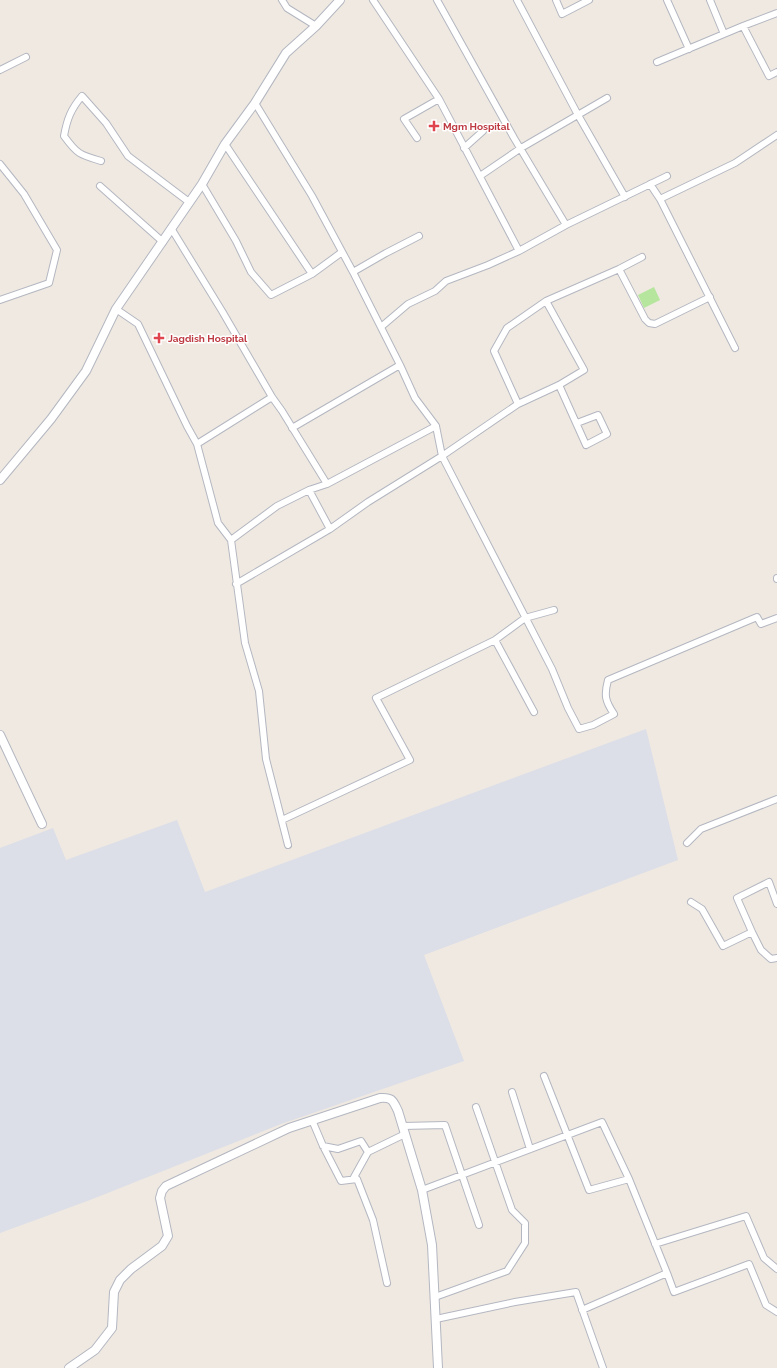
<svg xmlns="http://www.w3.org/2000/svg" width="777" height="1368" font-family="Raleway,sans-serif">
<rect width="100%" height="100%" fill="#efe9e1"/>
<!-- airport -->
<path fill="#dcdee8" d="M 646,729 L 678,860 L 424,955 L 464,1061 L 281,1124 L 90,1200 L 0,1233 L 0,848 L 53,828 L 66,860 L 177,820 L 205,892 Z"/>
<!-- green -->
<path fill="#b6e59e" d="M 654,287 L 660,300 L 644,308 L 638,295 Z"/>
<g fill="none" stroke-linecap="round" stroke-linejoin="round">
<defs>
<path id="minor" d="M 282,0 L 287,8 L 316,26
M 373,0 L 439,99 L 519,251 L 566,225 L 667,176
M 437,0 L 514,138 L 566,225
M 517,0 L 578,115 L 625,197
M 556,0 L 562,14 L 589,0
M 667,0 L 689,49
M 710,0 L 724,34
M 743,26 L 777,13
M 657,62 L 743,26 L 769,76 L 777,72
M 0,70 L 26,57
M 255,103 L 312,196 L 353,272 L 400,365 L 415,398 L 436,426 L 442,456 L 552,669 L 568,708 L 579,729 L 593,725 L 614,714 C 605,701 604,695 608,680 L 757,617 L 761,624 L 777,618
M 417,138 L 404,119 L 439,99
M 225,144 L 312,274
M 464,148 L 483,131
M 101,161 C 80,155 77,154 64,136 C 67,119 71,109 82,96 L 106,123 L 128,156 L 189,202
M 0,164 L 24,194 L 57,250 L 49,283 L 0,300
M 480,176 L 521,148 L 607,98
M 202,184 L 236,241 L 251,272 L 271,295 L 312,274 L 342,252
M 650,184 L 660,199 L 735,348
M 100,186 L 163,242
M 660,199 L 735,163 L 777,135
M 171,228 L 222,311 L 272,397 L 282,411 L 327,484
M 619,269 L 645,319 L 649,323 L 655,324 L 710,297
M 353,272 L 386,253 L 419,236
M 116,309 L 138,324 L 187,426 L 197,444 L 218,523 L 231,540 L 245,643 L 259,691 L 266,759 L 288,845
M 381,327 L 408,304 L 435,291 L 446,281 L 488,265 L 519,251
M 559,385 L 586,445 L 607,434 L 598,415 L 577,423
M 518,404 L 494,351 L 507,328 L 546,301 L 619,269 L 642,257
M 292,428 L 400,365
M 197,444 L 272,397
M 309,490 L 330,529
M 231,540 L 277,506 L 309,490 L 327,484 L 436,426
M 777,578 L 777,579
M 236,584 L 330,529 L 368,502 L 442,456 L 518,404 L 559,385 L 584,370 L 546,301
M 495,640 L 534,712
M 282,820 L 410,760 L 376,698 L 495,640 L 525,618 L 554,610
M 687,843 L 701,829 L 777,799
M 691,902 L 702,909 L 723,946 L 752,932 L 737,898 L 769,882 L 777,904
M 752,932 L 761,950 L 771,959 L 777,958
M 512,1092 L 530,1149
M 312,1120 L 323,1146 L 341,1181 L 357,1179 L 373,1220 L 387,1283
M 403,1126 L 445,1125 L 479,1225
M 323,1146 L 338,1149 L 361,1141 L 368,1152 L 353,1179
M 368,1152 L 405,1134
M 422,1190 L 602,1122 L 629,1179 L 589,1190 L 544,1076
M 655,1244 L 746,1216 L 764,1258 L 777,1269
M 667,1273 L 674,1292 L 749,1264 L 766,1305 L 777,1312
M 435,1297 L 507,1271 L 525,1243 L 525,1223 L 512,1210 L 476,1107
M 582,1310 L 667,1273 L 629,1179
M 436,1319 L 515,1302 L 576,1292 L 603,1368"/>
<path id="tertiary" d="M 0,480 L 51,419 L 86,371 L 116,309 L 202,184 L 225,144 L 255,103 L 286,53 L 316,26 L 340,0
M 0,735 L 42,824
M 69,1368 L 95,1350 L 112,1328 L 114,1292 L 120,1280 L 131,1269 L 162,1246 L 168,1236 L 160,1198 L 162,1191 L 166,1186 L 289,1128 L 380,1098 C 393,1097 393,1101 398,1111 L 422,1190 L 432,1245 L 438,1368"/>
</defs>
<!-- minor casing -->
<use href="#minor" stroke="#b4b7c1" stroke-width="8"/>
<!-- tertiary casing -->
<use href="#tertiary" stroke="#b4b7c1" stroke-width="10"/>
<!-- minor -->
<use href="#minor" stroke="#fff" stroke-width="6"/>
<!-- tertiary -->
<use href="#tertiary" stroke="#fff" stroke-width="8"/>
</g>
<!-- markers -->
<g fill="#e0444e" stroke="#fff" stroke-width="1.5">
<path d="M432 120h4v4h4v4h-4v4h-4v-4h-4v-4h4z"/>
<path d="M157 332h4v4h4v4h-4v4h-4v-4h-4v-4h4z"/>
</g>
<g text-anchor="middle" stroke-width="3" stroke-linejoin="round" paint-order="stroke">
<!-- health labels -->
<g font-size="10" font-weight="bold" fill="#be3a42" stroke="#fff" text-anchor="start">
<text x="443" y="130">Mgm Hospital</text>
<text x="168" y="342">Jagdish Hospital</text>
</g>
</g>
</svg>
